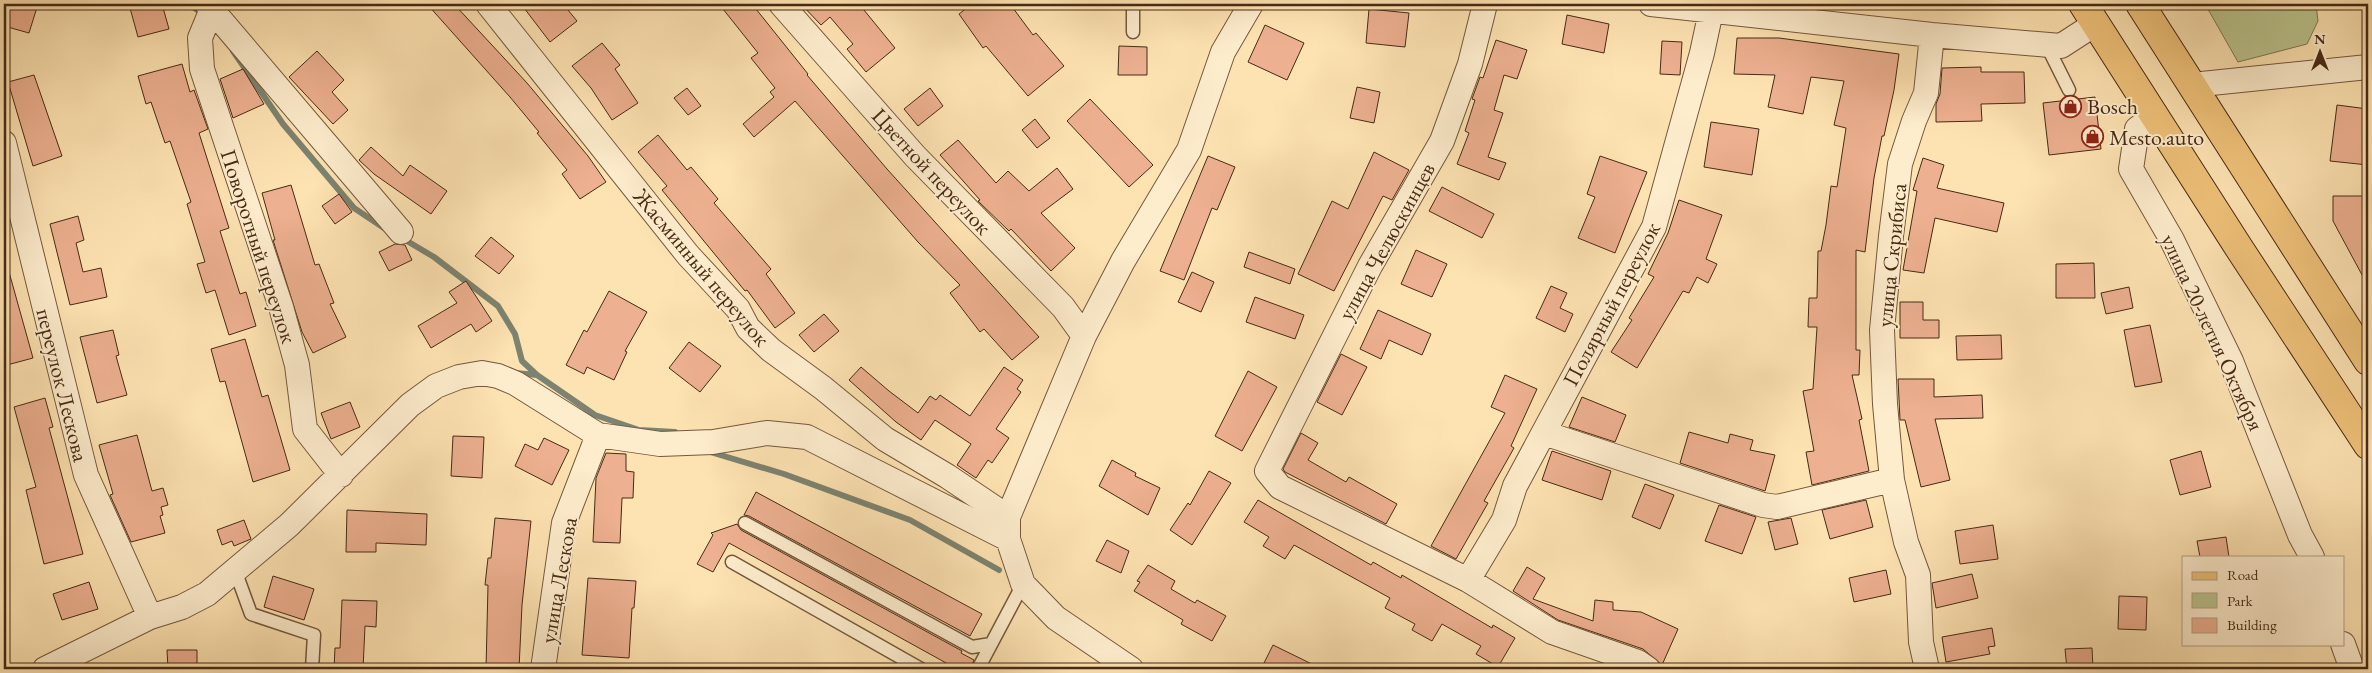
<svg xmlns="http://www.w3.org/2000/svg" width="2372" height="673" font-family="'EB Garamond',serif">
<rect width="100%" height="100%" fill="#fee3b2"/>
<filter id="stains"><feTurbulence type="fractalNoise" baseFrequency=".004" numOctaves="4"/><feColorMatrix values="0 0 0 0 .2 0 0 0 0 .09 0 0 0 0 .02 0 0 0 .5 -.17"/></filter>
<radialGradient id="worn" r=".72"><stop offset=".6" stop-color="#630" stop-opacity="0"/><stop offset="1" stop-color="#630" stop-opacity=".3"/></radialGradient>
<!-- green -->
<path fill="#bbc58f" stroke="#817852" d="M 2205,4 L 2316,4 L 2318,21 L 2307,44 L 2238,62 Z"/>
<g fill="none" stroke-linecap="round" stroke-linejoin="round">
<!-- stream -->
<path stroke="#7c8370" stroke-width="6" d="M 189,4 L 199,11
M 233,51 L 283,124 L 354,208 L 384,228
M 402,238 L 434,257 L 498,306 L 515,334 L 522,361 L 537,375 L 595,415 L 639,430 L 675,432
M 515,373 L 537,375
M 707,451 L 784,474 L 910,520 L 999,570
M 28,669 L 40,664"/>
</g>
<!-- building -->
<path fill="#edb090" stroke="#472a14" d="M 4,4 L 38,4 L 29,33 L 4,26 Z
M 148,4 L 162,4 L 169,29 L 138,37 L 130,8 Z
M 427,4 L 454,4 L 527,83 L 588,156 L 606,182 L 580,199 L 562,174 L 567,170 L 537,133 L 539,132 L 510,97 Z
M 521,4 L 563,4 L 577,21 L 550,42 Z
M 719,4 L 752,4 L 808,74 L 807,75 L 887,169 L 1039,337 L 1012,360 L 984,329 L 980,332 L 950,293 L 960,285 L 918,242 L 795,101 L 754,137 L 743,124 L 774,97 L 770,92 L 775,88 L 751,58 L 758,53 Z
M 801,4 L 859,4 L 895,48 L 866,72 L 847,49 L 853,44 L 830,17 L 821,25 Z
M 972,4 L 1010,4 L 1033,35 L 1036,33 L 1064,66 L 1028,96 L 986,46 L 983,48 L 959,14 Z
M 1369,9 L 1409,13 L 1405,47 L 1366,43 Z
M 1567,15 L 1609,24 L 1604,53 L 1562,44 Z
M 1265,25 L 1304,43 L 1287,80 L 1248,62 Z
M 1737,38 L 1779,38 L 1899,54 L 1894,90 L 1884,136 L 1882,136 L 1874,178 L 1865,252 L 1856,250 L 1856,350 L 1860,350 L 1859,375 L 1852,375 L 1862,419 L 1859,420 L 1869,471 L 1812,485 L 1806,452 L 1814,451 L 1803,391 L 1813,389 L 1817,327 L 1808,327 L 1809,298 L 1817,298 L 1818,251 L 1821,251 L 1826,225 L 1831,186 L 1837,187 L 1846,128 L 1834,125 L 1844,81 L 1811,77 L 1803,114 L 1768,107 L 1775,75 L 1734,74 Z
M 1496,40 L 1527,50 L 1517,79 L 1504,75 L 1494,110 L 1503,113 L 1488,157 L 1506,163 L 1499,180 L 1457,164 L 1469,133 L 1465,131 L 1475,100 L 1472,99 L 1480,77 L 1483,78 Z
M 1662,41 L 1682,42 L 1680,75 L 1660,74 Z
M 602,43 L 620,65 L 615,69 L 638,103 L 612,120 L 591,88 L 572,66 Z
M 1119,46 L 1147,47 L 1147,75 L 1118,75 Z
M 317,51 L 344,80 L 332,92 L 348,110 L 333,124 L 289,77 Z
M 182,64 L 190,92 L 194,90 L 208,129 L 199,133 L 229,228 L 220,231 L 240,294 L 246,292 L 256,326 L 229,335 L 215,290 L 206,293 L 197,264 L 205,262 L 187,204 L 191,202 L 170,141 L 165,143 L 151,102 L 146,104 L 138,76 Z
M 1981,67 L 1981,72 L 2024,72 L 2025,103 L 1981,104 L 1982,121 L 1936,122 L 1936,104 L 1940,94 L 1942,68 Z
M 243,69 L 264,104 L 233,118 L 220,79 Z
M 34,75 L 62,156 L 33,166 L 8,82 Z
M 1357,87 L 1380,92 L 1374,123 L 1350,118 Z
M 687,88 L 701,106 L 688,115 L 674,98 Z
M 930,88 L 943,106 L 918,126 L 904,109 Z
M 2095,97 L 2101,149 L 2049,155 L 2043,103 Z
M 1090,99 L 1153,165 L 1129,187 L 1067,121 Z
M 2337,105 L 2368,109 L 2368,165 L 2330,161 Z
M 1035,119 L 1050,138 L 1037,148 L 1022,130 Z
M 1711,122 L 1759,129 L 1752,175 L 1704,167 Z
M 658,135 L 687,170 L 691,167 L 718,199 L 714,203 L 771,269 L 766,274 L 795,313 L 775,328 L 747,290 L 745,291 L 662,190 L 667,186 L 638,152 Z
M 958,140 L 996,183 L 1008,171 L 1029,191 L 1057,168 L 1073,189 L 1041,213 L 1075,248 L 1051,271 L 1011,229 L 1009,231 L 978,201 L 980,200 L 940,155 Z
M 371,147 L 403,176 L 410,165 L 447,191 L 431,214 L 374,174 L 359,160 Z
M 1374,152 L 1409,170 L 1392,200 L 1383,196 L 1334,291 L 1298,274 L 1332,201 L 1348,209 Z
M 1208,156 L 1235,167 L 1217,210 L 1212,208 L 1184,280 L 1160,271 Z
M 1600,156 L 1647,172 L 1615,253 L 1578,238 L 1595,197 L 1587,194 Z
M 1923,158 L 1944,165 L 1937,188 L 2004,203 L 1997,232 L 1935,218 L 1924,273 L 1903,270 L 1917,191 L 1913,190 Z
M 291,185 L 315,265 L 319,264 L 334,303 L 330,304 L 346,337 L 313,353 L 302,332 L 273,240 L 275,240 L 262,193 Z
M 1442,187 L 1494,214 L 1482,238 L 1429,211 Z
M 339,194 L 352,212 L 335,224 L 322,206 Z
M 2333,196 L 2368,196 L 2368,286 L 2333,221 Z
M 1679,200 L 1722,215 L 1706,259 L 1717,264 L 1708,283 L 1697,277 L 1689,293 L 1683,291 L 1637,368 L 1611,352 L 1632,320 L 1629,318 L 1654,277 L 1648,274 L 1668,233 Z
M 78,216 L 84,240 L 76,243 L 83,272 L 101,268 L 107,297 L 70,305 L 50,224 Z
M 491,237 L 514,256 L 499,274 L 475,256 Z
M 395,244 L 405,245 L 412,260 L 389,271 L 379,252 Z
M 1416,250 L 1447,264 L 1432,297 L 1401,284 Z
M 1249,252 L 1295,269 L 1290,284 L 1244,267 Z
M 2094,263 L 2095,298 L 2056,298 L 2056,264 Z
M 9,272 L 33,358 L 7,365 L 4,353 L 4,273 Z
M 1192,272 L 1214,282 L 1201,312 L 1178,302 Z
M 466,281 L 492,321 L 476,332 L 471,324 L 431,348 L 418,326 L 457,303 L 449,292 Z
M 1551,286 L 1567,293 L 1560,308 L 1573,314 L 1565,332 L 1536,318 Z
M 2129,287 L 2133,308 L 2106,314 L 2101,293 Z
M 609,291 L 647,312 L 625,351 L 627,352 L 614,380 L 587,367 L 584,374 L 566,365 L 584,330 L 587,332 Z
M 1255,297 L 1304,315 L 1295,339 L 1246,322 Z
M 1900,302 L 1923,302 L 1923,320 L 1939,320 L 1939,338 L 1900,338 Z
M 1378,310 L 1431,334 L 1422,355 L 1389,340 L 1381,359 L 1360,349 Z
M 824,314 L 839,331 L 814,352 L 799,335 Z
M 2150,325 L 2162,382 L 2135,387 L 2124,330 Z
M 113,330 L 119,355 L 116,356 L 127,395 L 97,403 L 80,337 Z
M 2001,335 L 2002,359 L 1957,360 L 1956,336 Z
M 245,339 L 262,397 L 268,395 L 290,470 L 253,482 L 225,381 L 220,382 L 211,349 Z
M 689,342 L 721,366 L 700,392 L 669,368 Z
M 1341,354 L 1367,367 L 1342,415 L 1317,402 Z
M 861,367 L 889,391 L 918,413 L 930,396 L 936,400 L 940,395 L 970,416 L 1004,367 L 1023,380 L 1017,389 L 1021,392 L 996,429 L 1009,438 L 992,463 L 988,460 L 976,478 L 957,465 L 971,444 L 935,420 L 921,440 L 896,422 L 849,380 Z
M 1248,371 L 1277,387 L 1242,451 L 1215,436 Z
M 1505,375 L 1537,389 L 1511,446 L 1514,448 L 1484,501 L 1488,503 L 1456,559 L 1431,546 L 1505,413 L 1491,407 Z
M 1898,379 L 1934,379 L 1934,397 L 1982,395 L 1983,418 L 1935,419 L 1950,480 L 1921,487 L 1905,420 L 1900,420 Z
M 1582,397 L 1626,415 L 1615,442 L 1569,427 Z
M 45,398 L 53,427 L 49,428 L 83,554 L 44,564 L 26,490 L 36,487 L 14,407 Z
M 350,402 L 360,427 L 331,439 L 321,413 Z
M 1689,432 L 1728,443 L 1730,434 L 1753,440 L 1750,450 L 1775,455 L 1765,491 L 1680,463 Z
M 1301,433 L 1318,443 L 1308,460 L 1346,482 L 1349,477 L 1397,504 L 1386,524 L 1285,472 L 1283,469 Z
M 137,435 L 152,491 L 163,488 L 168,505 L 161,507 L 163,515 L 160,516 L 165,533 L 131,542 L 110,495 L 113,494 L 99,445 Z
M 453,436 L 484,437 L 482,478 L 451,476 Z
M 544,438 L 569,450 L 552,485 L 515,466 L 525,444 L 538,450 Z
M 1552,451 L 1611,471 L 1602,500 L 1542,480 Z
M 2201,451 L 2211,487 L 2180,495 L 2170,460 Z
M 606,453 L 626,454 L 626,471 L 634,472 L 633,498 L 622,498 L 620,543 L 593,542 L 596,478 Z
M 1112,460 L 1136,473 L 1135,476 L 1160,488 L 1148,515 L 1099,486 Z
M 1209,471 L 1231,483 L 1192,545 L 1170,530 L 1188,503 L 1190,505 Z
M 1645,484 L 1674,495 L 1660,529 L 1632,517 Z
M 756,492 L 982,614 L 970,636 L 749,516 L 744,515 Z
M 1258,500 L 1371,565 L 1373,562 L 1401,578 L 1402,575 L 1492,628 L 1493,625 L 1515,638 L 1498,667 L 1476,654 L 1481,646 L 1442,624 L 1432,641 L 1412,630 L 1415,624 L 1385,608 L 1390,598 L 1294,545 L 1285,559 L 1263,546 L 1269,537 L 1244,522 Z
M 1866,500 L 1873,527 L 1830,539 L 1822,510 Z
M 1719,505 L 1756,517 L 1742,554 L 1705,541 Z
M 347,510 L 427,514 L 426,545 L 376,543 L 376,552 L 346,552 Z
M 495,518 L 531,521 L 522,605 L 519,669 L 486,669 L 488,585 L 485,585 L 488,558 L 491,558 Z
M 1791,518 L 1798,544 L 1775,550 L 1768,522 Z
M 244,520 L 251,539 L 234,546 L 232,541 L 222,545 L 217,530 Z
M 737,524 L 741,530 L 962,651 L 961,653 L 974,660 L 970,669 L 957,669 L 729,543 L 713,572 L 697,564 L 713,535 L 711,533 Z
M 1993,525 L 1998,559 L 1960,564 L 1955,531 Z
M 2226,537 L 2229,557 L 2200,557 L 2197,541 Z
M 1107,540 L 1129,551 L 1121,573 L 1096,561 Z
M 1148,565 L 1175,581 L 1171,589 L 1195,603 L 1197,600 L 1226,616 L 1212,641 L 1181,624 L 1183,620 L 1134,591 L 1140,582 L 1137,581 Z
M 1527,567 L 1545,578 L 1533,599 L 1593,621 L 1595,600 L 1613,602 L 1613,610 L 1641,612 L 1678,629 L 1662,665 L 1643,649 L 1558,620 L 1513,591 Z
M 1886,570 L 1891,594 L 1854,602 L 1849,578 Z
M 1972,574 L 1978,598 L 1936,608 L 1932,583 Z
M 273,576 L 314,589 L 304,620 L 264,607 Z
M 588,578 L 636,581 L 634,608 L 632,608 L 629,658 L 582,655 Z
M 89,582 L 98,609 L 62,620 L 53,594 Z
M 2119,596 L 2147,597 L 2146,630 L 2118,629 Z
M 342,600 L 377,601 L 376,627 L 365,626 L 363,669 L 334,669 L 335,648 L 340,648 Z
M 1992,628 L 1995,646 L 1988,647 L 1990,654 L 1946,662 L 1942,637 Z
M 1273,645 L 1322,669 L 1261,669 Z
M 2092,648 L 2093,669 L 2067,669 L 2065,649 Z
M 167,650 L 197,650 L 197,669 L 168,669 Z"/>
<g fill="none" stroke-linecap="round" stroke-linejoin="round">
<defs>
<path id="service" d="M 1133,32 L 1133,4
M 2046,44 L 2069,90
M 745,523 L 972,647 L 991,644
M 732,562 L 921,669
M 235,570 L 251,614 L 314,635 L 312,669
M 978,669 L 1023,584"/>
<path id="minor" d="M 207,4 L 401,232
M 488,4 L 688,255 L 738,309 L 748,328 L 771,350 L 823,388 L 885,439 L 947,476 L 1008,517
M 781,4 L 915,156 L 1063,307 L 1084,336
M 1485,4 L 1470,64 L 1442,141 L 1370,266 L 1267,471 L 1280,487 L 1468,580 L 1552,632 L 1638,662 L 1648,669
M 1651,4 L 1932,35 L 2061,46 L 2095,24
M 212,9 L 200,38 L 202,69 L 281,307 L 297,365 L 305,429 L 341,475
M 2192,85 L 2368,67
M 2155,115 L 2137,129 L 2131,169 L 2172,240 L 2231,361 L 2300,535 L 2312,557
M 4,143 L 86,475 L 150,617
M 1544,433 L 1763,505 L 1777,507 L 1892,480
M 1468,580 L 1504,520 L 1515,486 L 1654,227 L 1702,53 L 1711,11
M 2343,644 L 2352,669
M 45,669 L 150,617 L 182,607 L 207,594 L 289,525 L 410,405 L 436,386 L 459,377 L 482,373 L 498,376 L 515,383 L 598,435 L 660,444 L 713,442 L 767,433 L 807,437 L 1008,539
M 543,669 L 564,523 L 598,435
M 1131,669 L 1056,618 L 1023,584 L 1008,539 L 1008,517 L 1084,336 L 1123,261 L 1189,150 L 1223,52 L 1251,4
M 1927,669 L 1921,642 L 1918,575 L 1906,542 L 1892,480 L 1885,404 L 1882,330 L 1891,236 L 1900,164 L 1914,121 L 1926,93 L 1932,35"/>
<path id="primary" d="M 2083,4 L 2239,248 L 2368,445
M 2140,4 L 2368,361"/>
</defs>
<!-- service casing -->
<use href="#service" stroke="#75583c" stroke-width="15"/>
<!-- minor casing -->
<use href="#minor" stroke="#75583c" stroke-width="26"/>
<!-- primary casing -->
<use href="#primary" stroke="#472a14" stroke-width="30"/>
<!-- service -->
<use href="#service" stroke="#feedcd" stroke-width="12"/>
<!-- minor -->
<use href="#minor" stroke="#feedcd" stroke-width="24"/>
<!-- primary -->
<use href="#primary" stroke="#efc279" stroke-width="28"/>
</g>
<!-- icons -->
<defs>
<symbol id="shop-ring" viewBox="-11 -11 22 22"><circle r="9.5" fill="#feedcd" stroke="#8f2418" stroke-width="1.5"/><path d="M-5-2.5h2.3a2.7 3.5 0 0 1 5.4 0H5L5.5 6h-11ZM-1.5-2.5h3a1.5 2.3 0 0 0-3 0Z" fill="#8f2418"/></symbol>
</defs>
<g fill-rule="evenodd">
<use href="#shop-ring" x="2058" y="94" width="25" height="25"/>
<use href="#shop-ring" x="2080" y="124" width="25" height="25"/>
</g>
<g text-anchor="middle" stroke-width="4" stroke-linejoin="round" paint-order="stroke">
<!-- poi labels -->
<g font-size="22" fill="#472a14" stroke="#feedcd" text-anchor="start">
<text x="2087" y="114">Bosch</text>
<text x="2109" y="145">Mesto.auto</text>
</g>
<!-- street labels -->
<g font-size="22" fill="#472a14" stroke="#feedcd">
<text transform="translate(932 171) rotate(47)" y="8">Цветной переулок</text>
<text transform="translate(1386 241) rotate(-61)" y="8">улица Челюскинцев</text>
<text transform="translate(259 246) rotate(72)" y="8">Поворотный переулок</text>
<text transform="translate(1891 255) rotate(-84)" y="8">улица Скрибиса</text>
<text transform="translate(702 267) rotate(50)" y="8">Жасминный переулок</text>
<text transform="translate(1611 304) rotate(-62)" y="8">Полярный переулок</text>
<text transform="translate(2213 332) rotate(65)" y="8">улица 20-летия Октября</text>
<text transform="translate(63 385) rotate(76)" y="8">переулок Лескова</text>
<text transform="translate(558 580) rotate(-80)" y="8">улица Лескова</text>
</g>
</g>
<!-- margin -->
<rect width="2372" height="673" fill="none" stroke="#fee3b2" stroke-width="20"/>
<rect x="5" y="5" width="2362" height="663" fill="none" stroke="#472a14" stroke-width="2.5"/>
<rect x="10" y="10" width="2352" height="653" fill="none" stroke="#472a14"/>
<!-- legend -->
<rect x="2182" y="556" width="162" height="90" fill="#feedcd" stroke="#b59f83"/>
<rect x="2192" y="572" width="25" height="8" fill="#efc279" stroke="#b59f83"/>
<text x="2227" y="580" font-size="15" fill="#472a14">Road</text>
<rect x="2192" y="593" width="25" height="15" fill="#bbc58f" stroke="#b59f83"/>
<text x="2227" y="606" font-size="15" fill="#472a14">Park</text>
<rect x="2192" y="618" width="25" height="15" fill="#edb090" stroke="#b59f83"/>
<text x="2227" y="630" font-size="15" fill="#472a14">Building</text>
<!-- north arrow -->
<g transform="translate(2320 52)" stroke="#feedcd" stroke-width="4" paint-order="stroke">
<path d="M0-4L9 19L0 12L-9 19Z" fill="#472a14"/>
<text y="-8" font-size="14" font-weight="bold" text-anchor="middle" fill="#472a14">N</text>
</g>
<rect width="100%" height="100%" filter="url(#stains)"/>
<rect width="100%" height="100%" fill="url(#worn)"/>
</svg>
